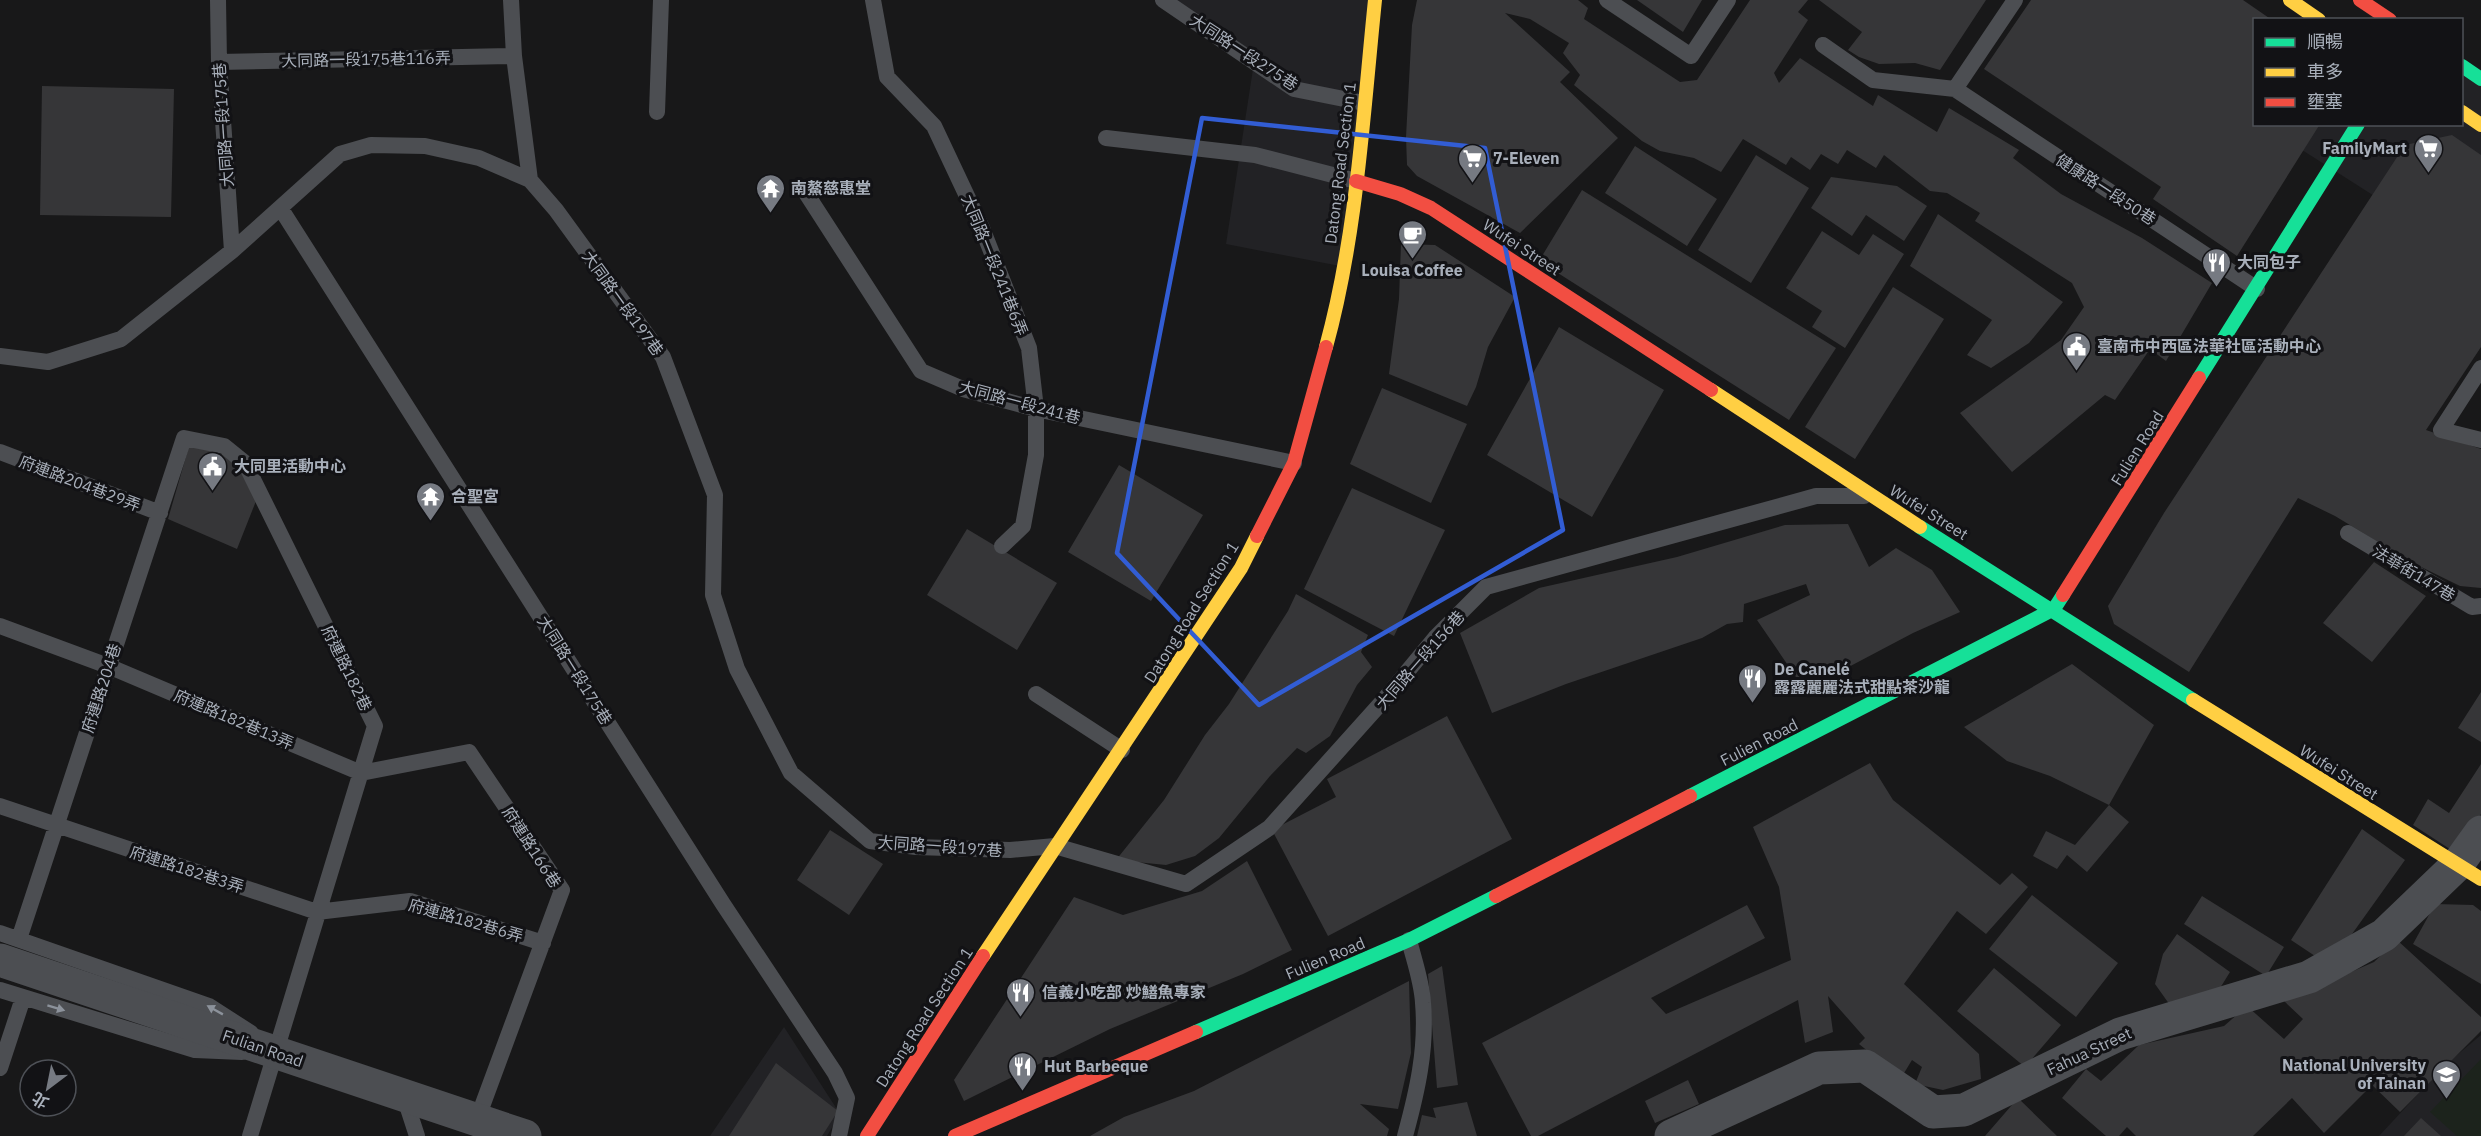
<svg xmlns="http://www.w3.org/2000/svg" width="2481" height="1136" font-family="'IBM Plex Sans','Noto Sans TC',sans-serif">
<rect width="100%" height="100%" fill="#181819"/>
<!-- built -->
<path fill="#222225" d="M 1172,0 L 1370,0 L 1340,266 L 1226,244 L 1255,56 Z
M 2462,64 L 2481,76 L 2481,264 L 2263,125 L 2462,124 Z
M 784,1027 L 840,1114 L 827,1136 L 710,1136 Z
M 2481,1035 L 2481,1136 L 2379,1136 L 2445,1065 Z"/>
<!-- green -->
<path fill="#1c231c" d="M 2481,1059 L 2481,1136 L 2457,1136 L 2430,1112 Z"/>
<!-- building -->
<path fill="#363638" d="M 1417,0 L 1578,0 L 1588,8 L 1584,19 L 1680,82 L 1697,80 L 1750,0 L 1808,0 L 1798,12 L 1808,20 L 1774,73 L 1779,83 L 1800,58 L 1873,106 L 1878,95 L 1937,132 L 1949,108 L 2019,150 L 2013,158 L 2061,194 L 2142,238 L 2212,283 L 2166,361 L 2150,349 L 2115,400 L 2105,395 L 2012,472 L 1960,413 L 2061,340 L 2084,307 L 2072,283 L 1975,221 L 1980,213 L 1947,193 L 1930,191 L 1884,155 L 1876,168 L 1847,150 L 1838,164 L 1821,154 L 1810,170 L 1791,157 L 1786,165 L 1743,139 L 1721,172 L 1694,158 L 1660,151 L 1642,141 L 1574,85 L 1580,75 L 1563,53 L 1569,43 L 1530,19 L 1505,13 L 1570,72 L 1560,82 L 1618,138 L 1520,233 L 1417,176 L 1407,165 L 1406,137 L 1412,25 Z
M 1637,0 L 1702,0 L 1683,32 Z
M 1819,0 L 1986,0 L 1940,70 L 1915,63 L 1879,64 L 1859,57 L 1848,50 L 1862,32 Z
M 2031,0 L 2243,0 L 2272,20 L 2254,20 L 2254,124 L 2320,124 L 2237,256 L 2153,199 L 2161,187 L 1984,69 Z
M 42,86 L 174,89 L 171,217 L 40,215 Z
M 2452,135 L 2481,155 L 2481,347 L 2426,430 L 2481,449 L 2481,588 L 2460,586 L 2411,562 L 2335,516 L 2298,498 L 2189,672 L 2114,624 L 2108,606 L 2164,513 L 2405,145 Z
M 1635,146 L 1717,199 L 1687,246 L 1605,193 Z
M 1756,155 L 1809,188 L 1751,283 L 1698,250 Z
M 1831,177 L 1897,186 L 1927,206 L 1904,241 L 1866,215 L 1852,236 L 1811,208 Z
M 1582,190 L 1836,348 L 1789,420 L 1539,261 Z
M 1938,214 L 2063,302 L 2029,343 L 1991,368 L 1967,355 L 1992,320 L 1910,266 Z
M 1822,231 L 1859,255 L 1873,234 L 1904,254 L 1845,348 L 1812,327 L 1822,311 L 1786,288 Z
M 1401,244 L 1435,245 L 1515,297 L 1488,347 L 1476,387 L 1467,406 L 1389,374 L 1399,299 Z
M 1893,287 L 1944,319 L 1855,459 L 1805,427 Z
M 1559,327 L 1664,390 L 1592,517 L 1487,455 Z
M 1382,388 L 1467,424 L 1431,503 L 1350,464 Z
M 190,443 L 235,460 L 256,501 L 237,549 L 168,519 Z
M 1119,465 L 1203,515 L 1151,601 L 1068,552 Z
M 1352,488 L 1445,530 L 1394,636 L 1304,589 Z
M 1848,524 L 1869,567 L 1896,548 L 1932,570 L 1960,612 L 1913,633 L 1805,690 L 1757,620 L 1810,595 L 1806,584 L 1744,604 L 1743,622 L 1727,624 L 1702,638 L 1566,684 L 1492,713 L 1460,633 L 1539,588 L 1677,557 L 1785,525 Z
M 967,529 L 1057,583 L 1017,650 L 927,595 Z
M 2374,562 L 2426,596 L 2372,662 L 2323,623 Z
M 1296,594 L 1368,635 L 1361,652 L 1372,667 L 1357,685 L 1330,736 L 1306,753 L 1297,748 L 1270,776 L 1219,838 L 1195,856 L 1166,865 L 1116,860 L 1164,800 L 1205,735 L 1229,704 L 1288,611 Z
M 2072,664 L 2154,725 L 2109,805 L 2050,776 L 2007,761 L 1964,727 Z
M 2481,692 L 2481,742 L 2458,728 Z
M 1447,716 L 1512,839 L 1328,936 L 1272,830 L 1336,797 L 1327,779 Z
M 1870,763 L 1893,800 L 2000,885 L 2012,873 L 2028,887 L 1986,934 L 1957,911 L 1904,984 L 1979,1054 L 1981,1079 L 1943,1090 L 1915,1084 L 1922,1067 L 1912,1060 L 1901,1078 L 1859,1044 L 1865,1038 L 1828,996 L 1833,1032 L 1805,1043 L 1798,1000 L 1538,1136 L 1531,1136 L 1482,1043 L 1747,905 L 1765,938 L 1651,998 L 1666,1014 L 1791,960 L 1779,887 L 1753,827 Z
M 2481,764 L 2481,814 L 2456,853 L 2413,825 L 2428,799 L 2449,813 Z
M 2109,805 L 2129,822 L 2087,872 L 2067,855 L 2057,869 L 2033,856 L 2046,831 L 2075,845 Z
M 2362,829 L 2405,860 L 2342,948 L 2315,956 L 2291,940 Z
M 830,830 L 883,864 L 849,915 L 797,880 Z
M 1247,861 L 1292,950 L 1243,974 L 1110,1029 L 964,1101 L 954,1080 L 1074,897 L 1123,915 L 1202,891 Z
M 2032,895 L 2118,963 L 2076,1017 L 1989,949 Z
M 2202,896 L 2284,947 L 2266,976 L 2184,924 Z
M 2435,904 L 2473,905 L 2481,911 L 2481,984 L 2413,944 Z
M 2177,934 L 2230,972 L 2217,993 L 2172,1008 L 2155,984 L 2163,954 Z
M 2397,940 L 2481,1017 L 2481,1031 L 2400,1112 L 2372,1085 L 2324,1133 L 2292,1098 L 2253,1136 L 2136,1136 L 2127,1127 L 2119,1136 L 2106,1136 L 2062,1098 L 2086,1069 L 2101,1081 L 2139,1045 L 2224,1026 L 2247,1006 L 2284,1039 L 2303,1019 L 2284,1001 L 2374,962 Z
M 1442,966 L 1458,1085 L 1437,1088 L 1428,974 Z
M 1994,968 L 2061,1025 L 2025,1067 L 1957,1011 Z
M 1409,981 L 1411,1053 L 1398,1109 L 1360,1104 L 1389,1129 L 1387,1136 L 1090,1136 L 1124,1117 L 1194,1091 Z
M 776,1063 L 838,1111 L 822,1136 L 729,1136 Z
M 1688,1080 L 1699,1104 L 1655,1123 L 1645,1101 Z
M 2018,1098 L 2057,1136 L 1985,1136 Z
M 1467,1102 L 1477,1136 L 1417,1136 L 1422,1115 L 1436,1118 L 1433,1108 Z
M 2421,1118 L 2441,1136 L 2404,1136 Z"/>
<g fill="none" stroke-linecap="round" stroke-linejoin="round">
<!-- lane -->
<path stroke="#4c4e52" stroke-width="16" d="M 218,0 L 219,62 L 232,251
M 511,0 L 514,56 L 530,180
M 873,0 L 887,77 L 934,126 L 982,228 L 1029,348 L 1036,409 L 1036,455 L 1023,526 L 1002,546
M 1163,0 L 1294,89 L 1364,103
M 1607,0 L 1691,56 L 1728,0
M 1823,45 L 1873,80 L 1955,89 L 2257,289
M 219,62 L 514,56
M 1955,89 L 2015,0
M 657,112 L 661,0
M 1106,138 L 1255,155 L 1356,181
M 806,193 L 921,371 L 963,389 L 1036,409 L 1294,463
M 281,209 L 723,904 L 835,1073 L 847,1098 L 839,1136
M 0,356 L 48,362 L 121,339 L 232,251 L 340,154 L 371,145 L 425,146 L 479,158 L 530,180 L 556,210 L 663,357 L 715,495 L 713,595 L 737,669 L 791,773 L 870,841 L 916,847 L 1010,850 L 1055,846 L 1186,884 L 1269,828 L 1382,702 L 1435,638 L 1486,587 L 1816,496 L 1864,496
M 2481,368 L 2441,430 L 2481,440
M 0,452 L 160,513
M 2348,533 L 2472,607 L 2481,606
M 0,626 L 108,666 L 361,773 L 469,752 L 562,890 L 477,1120
M 1036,694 L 1122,750
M 0,806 L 317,912 L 410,901 L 543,943
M 0,933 L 209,1006 L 251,1033
M 19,939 L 184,438 L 224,446 L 245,463 L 375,726 L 250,1136
M 0,990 L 195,1050 L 242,1052
M 0,1068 L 23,998
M 404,1096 L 417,1136
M 1405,1136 C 1417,1092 1427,1049 1423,1003 C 1422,982 1414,960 1409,940"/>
<!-- street -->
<path stroke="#4c4e52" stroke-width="33" d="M 0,960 L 525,1136
M 1671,1136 L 1819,1068 L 1865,1066 L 1933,1112 L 1964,1110 L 2120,1034 L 2309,977 L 2384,935 L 2458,864 L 2481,832"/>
<!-- fast -->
<path stroke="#16e098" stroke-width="14" d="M 2462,66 L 2481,79
M 2199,378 L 2358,124
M 1920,527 L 2193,700
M 1690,796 L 2054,609 L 2063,595
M 1196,1032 L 1409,940 L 1496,896"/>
<!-- slow -->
<path stroke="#ffcf43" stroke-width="14" d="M 2290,0 L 2319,20
M 2462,112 L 2481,125
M 1326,347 C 1357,234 1363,116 1375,0
M 1711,390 L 1920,527
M 2193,700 L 2481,879
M 983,956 L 1241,568 L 1257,536"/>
<!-- jam -->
<path stroke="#f24e42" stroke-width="14" d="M 2360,0 L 2390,20
M 1356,181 L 1400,194 L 1431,208 L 1711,390
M 1257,536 L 1294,463 L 1326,347
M 2063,595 L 2199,378
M 1496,896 L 1690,796
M 867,1136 L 983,956
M 955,1136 L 1196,1032"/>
</g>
<!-- one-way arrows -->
<defs><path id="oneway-solid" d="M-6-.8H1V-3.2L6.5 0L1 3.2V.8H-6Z" transform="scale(1.5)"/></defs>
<g fill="#8c929b">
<use href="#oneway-solid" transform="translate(56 1008) rotate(17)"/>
<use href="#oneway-solid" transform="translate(215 1010) rotate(-151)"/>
</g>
<!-- marked area -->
<path fill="none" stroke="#325dd4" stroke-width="4.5" stroke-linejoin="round" d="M 1202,118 L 1485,148 L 1563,530 L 1259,705 L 1117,553 Z"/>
<!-- icons -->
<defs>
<symbol id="supermarket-pin" viewBox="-11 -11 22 30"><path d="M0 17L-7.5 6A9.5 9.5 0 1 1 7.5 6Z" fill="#767a82" stroke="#121215"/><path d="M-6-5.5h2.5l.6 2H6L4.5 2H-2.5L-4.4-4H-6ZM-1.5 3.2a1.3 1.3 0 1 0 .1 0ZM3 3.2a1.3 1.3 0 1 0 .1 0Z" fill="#fff"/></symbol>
<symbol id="temple-pin" viewBox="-11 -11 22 30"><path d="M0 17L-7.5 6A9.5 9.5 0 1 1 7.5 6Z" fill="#767a82" stroke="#121215"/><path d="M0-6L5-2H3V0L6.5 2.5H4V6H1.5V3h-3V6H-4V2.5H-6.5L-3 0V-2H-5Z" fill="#fff"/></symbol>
<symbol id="cafe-pin" viewBox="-11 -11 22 30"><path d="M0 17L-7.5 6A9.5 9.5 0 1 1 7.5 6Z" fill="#767a82" stroke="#121215"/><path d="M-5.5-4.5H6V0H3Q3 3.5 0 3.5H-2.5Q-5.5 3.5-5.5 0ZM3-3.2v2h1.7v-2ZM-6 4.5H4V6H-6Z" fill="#fff"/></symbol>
<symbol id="restaurant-pin" viewBox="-11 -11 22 30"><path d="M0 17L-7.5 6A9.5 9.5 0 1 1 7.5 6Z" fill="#767a82" stroke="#121215"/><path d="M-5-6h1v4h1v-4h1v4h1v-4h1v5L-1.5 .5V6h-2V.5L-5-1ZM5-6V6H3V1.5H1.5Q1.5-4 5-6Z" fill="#fff"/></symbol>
<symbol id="civic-pin" viewBox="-11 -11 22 30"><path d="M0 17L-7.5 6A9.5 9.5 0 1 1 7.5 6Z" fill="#767a82" stroke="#121215"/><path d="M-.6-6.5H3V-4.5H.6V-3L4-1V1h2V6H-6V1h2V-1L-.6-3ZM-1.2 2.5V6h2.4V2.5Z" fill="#fff"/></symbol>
<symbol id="university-pin" viewBox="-11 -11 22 30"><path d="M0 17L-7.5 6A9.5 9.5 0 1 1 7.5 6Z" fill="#767a82" stroke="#121215"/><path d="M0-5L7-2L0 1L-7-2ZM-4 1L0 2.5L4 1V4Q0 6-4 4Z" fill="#fff"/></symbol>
</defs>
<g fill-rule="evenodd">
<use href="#supermarket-pin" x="2412" y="132" width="33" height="45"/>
<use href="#supermarket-pin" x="1456" y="142" width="33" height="45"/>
<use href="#temple-pin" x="754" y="172" width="33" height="45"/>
<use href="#cafe-pin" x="1396" y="218" width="33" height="45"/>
<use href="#restaurant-pin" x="2200" y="246" width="33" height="45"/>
<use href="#civic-pin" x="2060" y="330" width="33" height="45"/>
<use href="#civic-pin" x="196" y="450" width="33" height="45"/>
<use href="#temple-pin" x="414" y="480" width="33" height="45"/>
<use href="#restaurant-pin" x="1736" y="662" width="33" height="45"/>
<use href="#restaurant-pin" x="1004" y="976" width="33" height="45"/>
<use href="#restaurant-pin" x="1006" y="1050" width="33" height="45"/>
<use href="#university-pin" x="2430" y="1058" width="33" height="45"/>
</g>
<g text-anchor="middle" stroke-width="6" stroke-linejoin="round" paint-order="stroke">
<!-- street labels -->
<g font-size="16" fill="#a8afba" stroke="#121215">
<text transform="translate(1244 52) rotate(33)" y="6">大同路一段275巷</text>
<text transform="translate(366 59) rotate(-1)" y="6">大同路一段175巷116弄</text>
<text transform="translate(223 125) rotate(-94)" y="6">大同路一段175巷</text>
<text transform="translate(1340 163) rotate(-83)" y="6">Datong Road Section 1</text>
<text transform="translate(2106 189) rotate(33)" y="6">健康路一段50巷</text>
<text transform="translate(1522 247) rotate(33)" y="6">Wufei Street</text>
<text transform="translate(995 265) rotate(68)" y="6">大同路一段241巷6弄</text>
<text transform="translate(623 303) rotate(54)" y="6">大同路一段197巷</text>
<text transform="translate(1020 402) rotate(15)" y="6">大同路一段241巷</text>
<text transform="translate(2137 448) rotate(-58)" y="6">Fulien Road</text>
<text transform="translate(80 483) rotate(21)" y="6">府連路204巷29弄</text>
<text transform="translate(1929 512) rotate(32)" y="6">Wufei Street</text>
<text transform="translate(2414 573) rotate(31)" y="6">法華街147巷</text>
<text transform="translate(1191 612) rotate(-58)" y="6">Datong Road Section 1</text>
<text transform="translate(1420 660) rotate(-49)" y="6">大同路一段156巷</text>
<text transform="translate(347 668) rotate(64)" y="6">府連路182巷</text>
<text transform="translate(575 670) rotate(58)" y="6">大同路一段175巷</text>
<text transform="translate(101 688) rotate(-72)" y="6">府連路204巷</text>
<text transform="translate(234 719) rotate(23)" y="6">府連路182巷13弄</text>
<text transform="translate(1759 742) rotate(-27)" y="6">Fulien Road</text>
<text transform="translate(2339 772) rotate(32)" y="6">Wufei Street</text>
<text transform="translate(940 846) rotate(4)" y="6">大同路一段197巷</text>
<text transform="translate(532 847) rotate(57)" y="6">府連路166巷</text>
<text transform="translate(187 869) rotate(18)" y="6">府連路182巷3弄</text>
<text transform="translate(466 920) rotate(16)" y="6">府連路182巷6弄</text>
<text transform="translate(1325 958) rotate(-23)" y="6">Fulien Road</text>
<text transform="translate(924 1017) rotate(-57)" y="6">Datong Road Section 1</text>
<text transform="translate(263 1048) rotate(19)" y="6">Fulian Road</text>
<text transform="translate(2089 1051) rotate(-25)" y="6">Fahua Street</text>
</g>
<!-- poi labels -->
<g font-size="16" font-weight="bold" fill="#a8afba" stroke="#121215" text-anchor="start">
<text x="2407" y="154" text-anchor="end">FamilyMart</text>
<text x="1493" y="164">7-Eleven</text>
<text x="791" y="194">南鰲慈惠堂</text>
<text x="2237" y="268">大同包子</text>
<text x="1412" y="276" text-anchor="middle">Louisa Coffee</text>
<text x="2097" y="352">臺南市中西區法華社區活動中心</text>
<text x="234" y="472">大同里活動中心</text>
<text x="451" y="502">合聖宮</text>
<text x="1774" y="675">De Canelé<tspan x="1774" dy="18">露露麗麗法式甜點茶沙龍</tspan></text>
<text x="1042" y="998">信義小吃部 炒鱔魚專家</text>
<text x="2426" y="1071" text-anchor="end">National University<tspan x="2426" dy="18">of Tainan</tspan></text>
<text x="1044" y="1072">Hut Barbeque</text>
</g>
</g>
<!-- legend -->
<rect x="2253" y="18" width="210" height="108" fill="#121215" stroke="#4e5157" stroke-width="1.5"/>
<rect x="2265" y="38" width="30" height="9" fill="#16e098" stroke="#4e5157" stroke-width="1.5"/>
<text x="2307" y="48" font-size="18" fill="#a8afba">順暢</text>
<rect x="2265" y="68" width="30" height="9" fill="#ffcf43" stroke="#4e5157" stroke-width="1.5"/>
<text x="2307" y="78" font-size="18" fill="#a8afba">車多</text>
<rect x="2265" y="98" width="30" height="9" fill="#f24e42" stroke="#4e5157" stroke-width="1.5"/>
<text x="2307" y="108" font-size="18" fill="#a8afba">壅塞</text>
<!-- north arrow -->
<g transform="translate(48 1088) rotate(212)"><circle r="28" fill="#121215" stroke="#4e5157" stroke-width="1.5"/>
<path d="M0-4.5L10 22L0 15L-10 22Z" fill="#767a82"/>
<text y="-9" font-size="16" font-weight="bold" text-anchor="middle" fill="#a8afba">北</text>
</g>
</svg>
